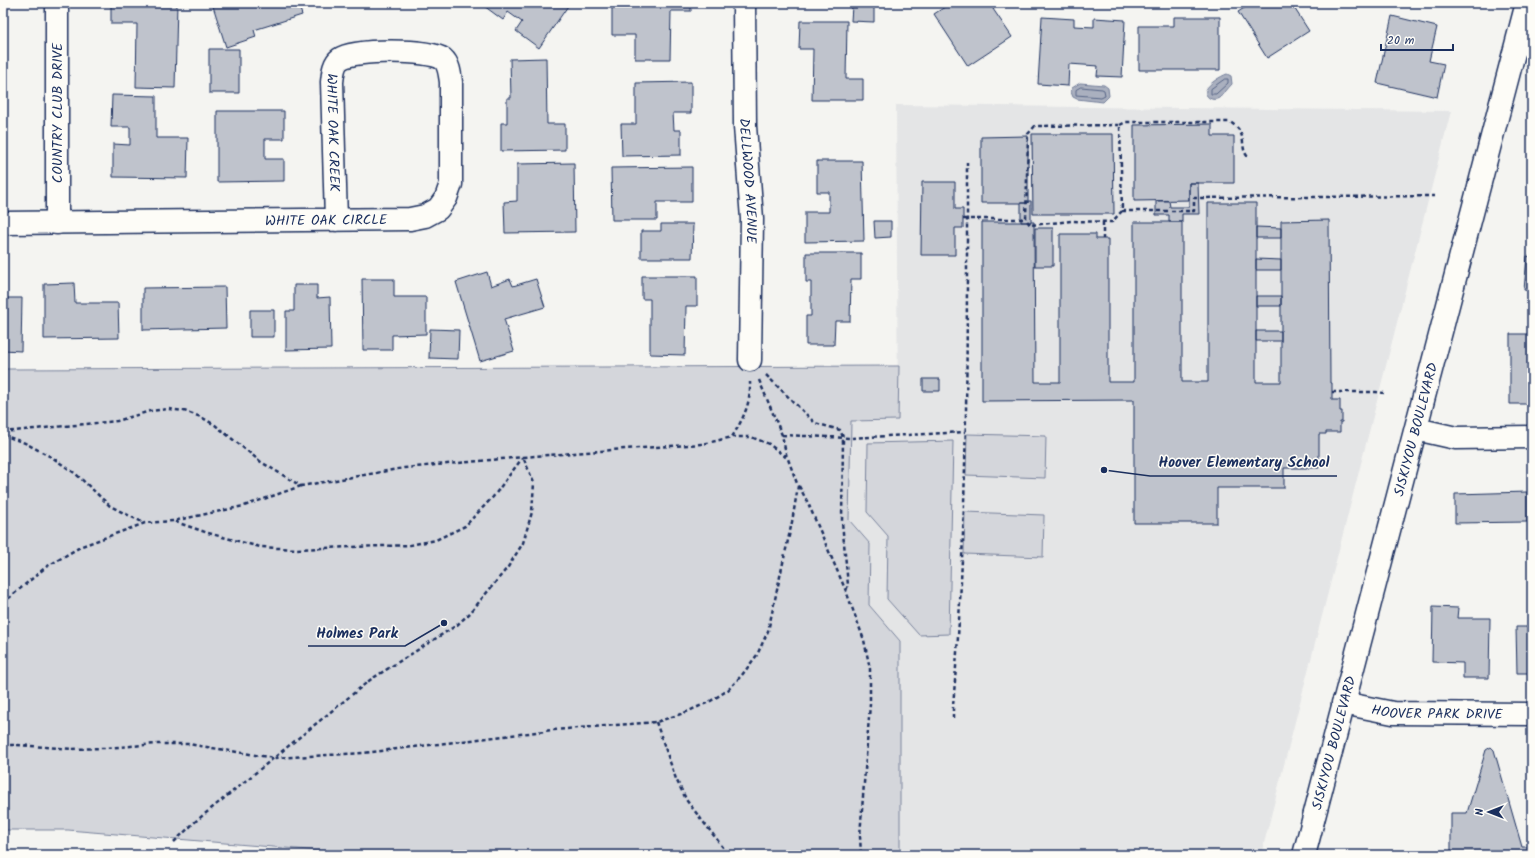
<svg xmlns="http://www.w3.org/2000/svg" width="1535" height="858" font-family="Kalam,sans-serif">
<rect width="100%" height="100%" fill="#f4f4f1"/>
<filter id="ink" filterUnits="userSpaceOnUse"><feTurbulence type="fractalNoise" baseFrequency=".025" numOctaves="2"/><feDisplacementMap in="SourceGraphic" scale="8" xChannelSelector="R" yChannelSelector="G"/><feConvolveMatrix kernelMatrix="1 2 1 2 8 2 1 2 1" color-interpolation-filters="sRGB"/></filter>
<g filter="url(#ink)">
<!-- built -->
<path fill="#e4e5e6" d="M 896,105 L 1451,111 L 1261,855 L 900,855 L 900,641 L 869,605 L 870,544 L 849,520 L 851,421 L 898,420 Z"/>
<!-- green -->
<path fill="#d4d6db" stroke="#78829c" d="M 899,366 L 898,420 L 851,421 L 849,520 L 870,544 L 869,605 L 900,641 L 900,855 L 369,855 L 68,830 L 3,830 L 3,369 Z
M 967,434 L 1046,436 L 1045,478 L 966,475 Z
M 953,441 L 949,634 L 919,635 L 887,599 L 888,536 L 867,512 L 868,443 Z
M 965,512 L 1044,515 L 1043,557 L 964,554 Z"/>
<!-- water -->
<path fill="#aab0bf" stroke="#717c98" d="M 1227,74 L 1231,76 L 1232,84 C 1228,88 1224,94 1219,98 C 1213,102 1204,97 1206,90 C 1208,84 1221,76 1227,74 Z
M 1080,83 L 1104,85 L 1108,88 L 1109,96 L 1103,102 L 1077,99 L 1073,97 L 1071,92 L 1072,88 Z"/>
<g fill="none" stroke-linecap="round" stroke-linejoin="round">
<!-- shore -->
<path stroke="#546385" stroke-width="1" d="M 1225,79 L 1228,79 L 1228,83 L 1216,94 L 1211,94 L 1211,89 Z
M 1081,87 L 1102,89 L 1104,90 L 1105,95 L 1101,97 L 1076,95 L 1076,90 Z"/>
</g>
<!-- building -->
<path fill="#bfc3cc" stroke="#1b2f5e" d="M 111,3 L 177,3 L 175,88 L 136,87 L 137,24 L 111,24 Z
M 212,3 L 298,3 L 302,15 L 254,30 L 256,37 L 226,47 Z
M 480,3 L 570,3 L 539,48 L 516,31 L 522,22 L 508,12 L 503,20 Z
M 612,3 L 691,3 L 691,11 L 671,11 L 670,59 L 635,59 L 635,35 L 612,35 Z
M 951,3 L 1002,3 L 993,9 L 1012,37 L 968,66 L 934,14 Z
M 1252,3 L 1291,3 L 1309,31 L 1267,58 L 1238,12 Z
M 852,6 L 874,6 L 874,22 L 851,21 Z
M 1392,16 L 1437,27 L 1429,61 L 1444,64 L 1437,97 L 1377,83 Z
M 1042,17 L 1074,19 L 1074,26 L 1094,27 L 1094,18 L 1125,20 L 1122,77 L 1097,76 L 1098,66 L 1069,64 L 1068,86 L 1038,84 Z
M 1174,17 L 1220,17 L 1220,70 L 1139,70 L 1139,26 L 1174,26 Z
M 800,21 L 847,21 L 846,79 L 863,79 L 863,100 L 812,100 L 813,49 L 799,49 Z
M 3,49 L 4,49 L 4,84 L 3,84 Z
M 209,49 L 239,49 L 239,93 L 209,93 Z
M 546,58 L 547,124 L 565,124 L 565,150 L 501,151 L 501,123 L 507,123 L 507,98 L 511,98 L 510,59 Z
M 691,82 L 691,113 L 673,113 L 674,130 L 681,130 L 681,155 L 622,156 L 621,124 L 636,124 L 636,83 Z
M 112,95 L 156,96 L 156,138 L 188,138 L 187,178 L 113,177 L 113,144 L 130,145 L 130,127 L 111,127 Z
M 217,111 L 284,111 L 284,139 L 265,139 L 265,159 L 284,159 L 284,181 L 217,182 Z
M 1212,124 L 1212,136 L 1234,136 L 1234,183 L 1189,183 L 1189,200 L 1134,201 L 1134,125 Z
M 1032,134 L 1113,134 L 1114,214 L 1033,214 Z
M 1028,136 L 1028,203 L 981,203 L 981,137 Z
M 3,144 L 6,144 L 6,176 L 3,176 Z
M 817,161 L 862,161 L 864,241 L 805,242 L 805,212 L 829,212 L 829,192 L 817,192 Z
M 574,163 L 575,232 L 505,233 L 504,202 L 517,201 L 517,164 Z
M 692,167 L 692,202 L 657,202 L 657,220 L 612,220 L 611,168 Z
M 922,182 L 955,182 L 955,209 L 963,209 L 963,228 L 955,228 L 955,255 L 921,255 Z
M 1189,183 L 1198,183 L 1199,214 L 1182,214 L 1182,222 L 1169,222 L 1169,215 L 1156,215 L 1156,201 L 1169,201 L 1170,207 L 1189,207 Z
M 1028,201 L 1031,201 L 1031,222 L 1021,222 L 1021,203 L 1028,203 Z
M 1208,203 L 1256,203 L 1256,382 L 1281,382 L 1281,221 L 1329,220 L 1330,383 L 1332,383 L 1332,400 L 1340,400 L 1340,411 L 1342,411 L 1342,422 L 1340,422 L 1340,432 L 1326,432 L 1326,434 L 1319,434 L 1319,468 L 1284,468 L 1284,488 L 1217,488 L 1217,523 L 1134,523 L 1134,400 L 982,401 L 982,222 L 1034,222 L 1035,382 L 1060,382 L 1060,234 L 1096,234 L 1096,239 L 1108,239 L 1108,382 L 1134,382 L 1134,222 L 1182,222 L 1182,382 L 1208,382 Z
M 874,221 L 891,221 L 891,237 L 875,238 Z
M 661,224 L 693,224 L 692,258 L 641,258 L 641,231 L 661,231 Z
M 1256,227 L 1281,228 L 1281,238 L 1256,238 Z
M 1035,228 L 1053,228 L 1053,266 L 1035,266 Z
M 806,253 L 861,253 L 861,279 L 851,279 L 850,321 L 835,321 L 834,345 L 806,345 L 806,316 L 811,316 L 811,282 L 806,282 Z
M 1527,256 L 1532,257 L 1532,291 L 1524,290 Z
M 1256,259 L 1281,260 L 1281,270 L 1256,270 Z
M 487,272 L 491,286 L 510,279 L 513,286 L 536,279 L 545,307 L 504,319 L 514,351 L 480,361 L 456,282 Z
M 642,276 L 697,276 L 697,306 L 686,306 L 685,355 L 650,354 L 650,299 L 642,299 Z
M 362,279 L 394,279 L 394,297 L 426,297 L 426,334 L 392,335 L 392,350 L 363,350 Z
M 74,283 L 75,303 L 118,303 L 119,338 L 44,339 L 44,284 Z
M 294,285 L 317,285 L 317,298 L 330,297 L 331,349 L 286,350 L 286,311 L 294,311 Z
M 225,287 L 226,328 L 143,330 L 143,288 Z
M 1256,296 L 1281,296 L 1281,306 L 1256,306 Z
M 3,298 L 22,298 L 21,351 L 3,350 Z
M 1532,307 L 1532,324 L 1530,324 Z
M 250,310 L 274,310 L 274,337 L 250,337 Z
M 430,329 L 459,330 L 458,359 L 429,358 Z
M 1256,331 L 1281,331 L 1281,341 L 1256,341 Z
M 1510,334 L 1532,334 L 1532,404 L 1510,404 Z
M 923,379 L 940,379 L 940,391 L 923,391 Z
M 1527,492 L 1527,522 L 1455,523 L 1455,494 Z
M 1433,607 L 1458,608 L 1457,618 L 1490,618 L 1489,678 L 1463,678 L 1463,663 L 1432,662 Z
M 1516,627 L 1532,627 L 1532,673 L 1517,673 Z
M 1491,747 L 1494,750 L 1522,847 L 1528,847 L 1530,855 L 1451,855 L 1451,813 L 1467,813 L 1486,750 Z"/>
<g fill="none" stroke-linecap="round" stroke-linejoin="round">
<defs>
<g id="street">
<path id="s1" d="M 744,3 L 745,126 L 752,219 L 750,360"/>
<path id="s2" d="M 3,223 L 410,219 L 425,216 L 438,209 L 446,198 L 451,184 L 451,82 C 450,75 449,64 443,59 C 428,49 354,49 340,59 C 333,64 333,75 332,82 L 336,220"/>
<path d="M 57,223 L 57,3"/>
<path d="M 1416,429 L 1456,438 L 1532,437"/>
<path id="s3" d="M 1343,703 L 1393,713 L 1532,714"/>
</g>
<g id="secondary">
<path id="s4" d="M 1304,855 L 1527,3"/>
</g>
</defs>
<!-- street casing -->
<use href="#street" stroke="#1b2f5e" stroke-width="25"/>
<!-- secondary casing -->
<use href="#secondary" stroke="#1b2f5e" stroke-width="25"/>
<!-- path -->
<path stroke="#1b2f5e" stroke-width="2.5" stroke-dasharray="4 3" stroke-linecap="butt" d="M 1120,125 L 1126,122 L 1230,122 C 1250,135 1238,146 1248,157
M 1122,211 L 1112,222 L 1072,221 L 1030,225 L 1026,219 L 1028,134 L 1035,126 L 1120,125 L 1122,211 L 1194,211 L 1194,198 L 1437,196
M 963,219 L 1026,219
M 1103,222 L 1103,239
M 766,375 L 815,423 L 840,430 L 843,437 L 842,522 L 848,585 L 846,591
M 759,380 L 782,435 L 787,458
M 1332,392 L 1376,392 L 1384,393
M 3,432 L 117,421 L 150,411 L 168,409 L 184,411 L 201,417 L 215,425 L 261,462 L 301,486 L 404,468 L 523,457 L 493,497 L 465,526 L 436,540 L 410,545 L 297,549 L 260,547 L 208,533 L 173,521
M 3,435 L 25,443 L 53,458 L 76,474 L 110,506 L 144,523
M 782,435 L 850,438 L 965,432
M 799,486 L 808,503 L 846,591 L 864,640 L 870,669 L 870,704 L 860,836 L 861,855
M 3,603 L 46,567 L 82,546 L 145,523 L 173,521 L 244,506 L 301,486
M 953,718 L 953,706 C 968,525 967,344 967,162
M 656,722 L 676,779 L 687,801 L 729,855
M 3,745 L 16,745 L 72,749 L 104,748 L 158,744 L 188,744 L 274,758 L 364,753 L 553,730 L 656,722 L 684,713 L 709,702 L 728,690 L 742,675 L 757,655 L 768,631 L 792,522 L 798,486 L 788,459 L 769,444 L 751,437 L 732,437
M 174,842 L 196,821 L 370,680 L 457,625 L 470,613 L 508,567 L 523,543 L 532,512 L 534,483 L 523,457 L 625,449 L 703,444 L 732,437 C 743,419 751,404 750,382"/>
<!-- street -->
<use href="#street" stroke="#fdfcf7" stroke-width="22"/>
<!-- secondary -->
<use href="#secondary" stroke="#fdfcf7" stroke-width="22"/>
</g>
</g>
<g text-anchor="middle" stroke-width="3" stroke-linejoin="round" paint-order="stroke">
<!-- street labels -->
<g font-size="14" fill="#1b2f5e" stroke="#fdfcf7">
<text transform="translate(57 113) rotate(-90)" y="5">COUNTRY CLUB DRIVE</text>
<text dy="5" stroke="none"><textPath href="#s2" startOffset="773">WHITE OAK CREEK</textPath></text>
<text dy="5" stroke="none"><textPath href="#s1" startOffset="178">DELLWOOD AVENUE</textPath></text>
<text dy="5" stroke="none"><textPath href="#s2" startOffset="323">WHITE OAK CIRCLE</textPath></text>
<text dy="5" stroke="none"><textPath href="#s4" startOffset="440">SISKIYOU BOULEVARD</textPath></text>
<text dy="5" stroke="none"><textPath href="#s3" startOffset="95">HOOVER PARK DRIVE</textPath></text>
<text dy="5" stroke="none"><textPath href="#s4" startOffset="116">SISKIYOU BOULEVARD</textPath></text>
</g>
</g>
<!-- callouts -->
<path fill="none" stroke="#1b2f5e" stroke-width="1.5" d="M1104 470L1150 476H1337M444 623L405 646H308"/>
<g fill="#1b2f5e" stroke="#fdfcf7" stroke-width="1.5">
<circle cx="1104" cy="470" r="4"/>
<circle cx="444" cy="623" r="4"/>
</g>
<g font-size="15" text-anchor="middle" font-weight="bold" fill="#1b2f5e" stroke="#fdfcf7" stroke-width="3" stroke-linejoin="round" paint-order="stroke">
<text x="1244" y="467">Hoover Elementary School</text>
<text x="357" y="638">Holmes Park</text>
</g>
<!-- margin -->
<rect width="1535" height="858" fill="none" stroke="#fdfcf7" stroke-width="16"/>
<rect x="8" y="8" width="1519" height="842" fill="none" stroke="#1b2f5e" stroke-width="1.5" filter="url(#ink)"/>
<!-- north arrow -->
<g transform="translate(1489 812) rotate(270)" stroke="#fdfcf7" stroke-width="3" paint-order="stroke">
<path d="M0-3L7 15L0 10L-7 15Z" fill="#1b2f5e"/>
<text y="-6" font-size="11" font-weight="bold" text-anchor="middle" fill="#1b2f5e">N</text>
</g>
<!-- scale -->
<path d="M1381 44v6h72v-6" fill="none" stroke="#1b2f5e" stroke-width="2"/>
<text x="1387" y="44" font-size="12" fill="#1b2f5e" stroke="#fdfcf7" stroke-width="3" paint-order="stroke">20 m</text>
</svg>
